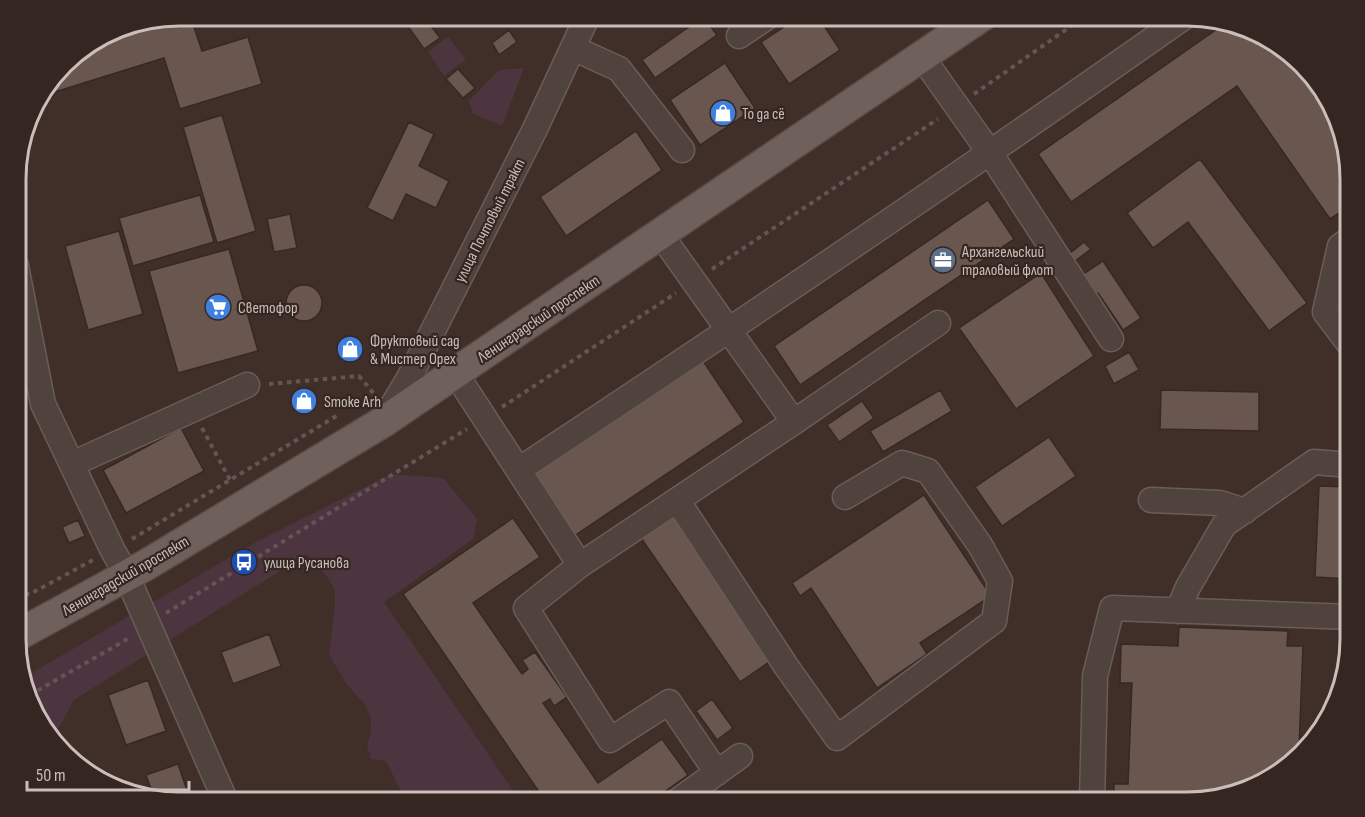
<svg xmlns="http://www.w3.org/2000/svg" width="1365" height="817" font-family="'Sofia Sans Condensed',sans-serif">
<rect width="100%" height="100%" fill="#402e29"/>
<!-- green -->
<path fill="#4d353f" d="M 448,37 L 466,59 L 444,76 L 428,52 Z
M 524,68 L 502,126 L 473,114 L 469,101 L 499,70 Z
M 391,474 L 443,478 L 477,519 L 473,539 L 384,602 L 521,802 L 406,802 L 386,761 L 371,759 L 367,745 L 371,732 L 371,717 L 365,705 L 346,683 L 329,654 L 335,605 L 335,590 L 327,577 L 307,554 L 74,700 L 53,739 L 42,729 L 23,678 L 258,541 Z"/>
<!-- building -->
<path fill="#68564f" stroke="#372823" stroke-width="1.5" d="M 179,15 L 190,15 L 202,51 L 248,37 L 262,84 L 180,109 L 164,58 L 42,96 L 71,56 L 116,27 Z
M 400,15 L 423,15 L 440,38 L 424,49 Z
M 802,15 L 817,15 L 840,50 L 789,84 L 761,42 Z
M 703,17 L 717,35 L 655,78 L 642,60 Z
M 1223,25 L 1268,37 L 1328,97 L 1350,168 L 1350,206 L 1330,219 L 1237,86 L 1071,202 L 1038,154 Z
M 509,30 L 517,42 L 499,55 L 492,43 Z
M 725,63 L 755,108 L 700,145 L 670,100 Z
M 458,69 L 475,88 L 463,98 L 446,79 Z
M 222,115 L 256,231 L 217,243 L 183,127 Z
M 409,122 L 434,134 L 419,166 L 449,181 L 436,208 L 406,194 L 393,221 L 367,208 Z
M 636,131 L 662,170 L 566,236 L 540,197 Z
M 1200,159 L 1307,303 L 1269,331 L 1188,222 L 1153,248 L 1127,213 Z
M 200,195 L 214,242 L 133,266 L 119,218 Z
M 988,200 L 1014,239 L 800,385 L 774,346 Z
M 290,214 L 297,248 L 274,252 L 267,219 Z
M 119,231 L 143,314 L 88,330 L 65,246 Z
M 1084,242 L 1091,249 L 1070,265 L 1064,258 Z
M 229,249 L 258,351 L 178,373 L 149,271 Z
M 1103,261 L 1141,318 L 1123,330 L 1098,293 L 1092,297 L 1079,277 Z
M 1041,273 L 1094,356 L 1016,409 L 959,328 Z
M286 303a18 18 0 1 1 36 0a18 18 0 1 1-36 0Z
M 353,342 L 356,351 L 341,356 L 337,348 Z
M 1129,352 L 1139,370 L 1114,384 L 1105,366 Z
M 701,358 L 744,422 L 571,538 L 528,475 Z
M 940,390 L 952,411 L 883,452 L 870,431 Z
M 1161,390 L 1259,392 L 1259,431 L 1160,429 Z
M 862,401 L 874,418 L 839,442 L 827,425 Z
M 181,428 L 204,471 L 126,513 L 103,470 Z
M 1049,437 L 1076,476 L 1002,526 L 975,487 Z
M 16,484 L 25,497 L 16,502 Z
M 1319,486 L 1350,487 L 1350,579 L 1315,577 Z
M 924,495 L 991,596 L 920,643 L 927,654 L 877,688 L 811,588 L 800,596 L 792,583 Z
M 674,510 L 775,658 L 740,682 L 639,535 Z
M 513,518 L 540,557 L 473,603 L 522,674 L 528,669 L 522,660 L 535,652 L 567,697 L 554,706 L 550,699 L 543,703 L 598,783 L 662,739 L 688,775 L 650,802 L 546,802 L 403,594 Z
M 78,520 L 85,536 L 69,543 L 62,527 Z
M 16,559 L 24,573 L 16,578 Z
M 1179,627 L 1288,631 L 1287,646 L 1303,646 L 1299,749 L 1268,780 L 1197,802 L 1114,802 L 1114,784 L 1128,784 L 1132,683 L 1120,683 L 1121,644 L 1178,646 Z
M 269,634 L 281,666 L 233,684 L 221,652 Z
M 148,680 L 166,731 L 126,745 L 108,695 Z
M 712,699 L 733,728 L 717,740 L 696,711 Z
M 178,764 L 191,802 L 178,802 L 153,795 L 146,775 Z"/>
<g fill="none" stroke-linecap="round" stroke-linejoin="round">
<defs>
<path id="minor" d="M 739,36 L 770,15
M 573,48 L 619,69 L 682,150
M 922,57 L 990,153 L 1111,339
M 661,235 L 794,422
M 1350,239 L 1340,246 L 1325,312 L 1350,345
M 16,266 L 43,404 L 112,549 L 126,574 L 226,802
M 456,374 L 580,565
M 384,420 L 409,378 L 535,129 L 588,15
M 72,464 L 247,385
M 520,469 C 744,321 967,170 1187,15
M 677,500 L 786,666 L 837,738 L 994,621 L 1000,581 L 980,545 L 928,471 L 902,463 L 845,497
M 1151,500 L 1220,503 L 1245,511
M 1178,611 L 1188,587 L 1224,525 L 1314,462 L 1350,465
M 717,773 L 669,702 L 610,740 L 526,608 L 580,565 L 794,422 L 938,323
M 676,802 L 740,756
M 1092,802 L 1095,676 L 1112,608 L 1350,617"/>
<path id="major" d="M 16,636 L 146,565 L 383,422 L 983,15"/>
</defs>
<!-- minor casing -->
<use href="#minor" stroke="#6a5c58" stroke-width="27"/>
<!-- major casing -->
<use href="#major" stroke="#594b47" stroke-width="33"/>
<!-- path -->
<path stroke="#675357" stroke-width="4" stroke-dasharray="4.5 4.5" stroke-linecap="butt" d="M 974,94 L 1087,15
M 712,269 L 938,119
M 269,384 L 359,376 L 375,395
M 502,407 L 676,293
M 202,428 L 230,480
M 132,539 L 338,415
M 16,592 L 30,594 L 93,560
M 166,613 L 467,429
M 30,695 L 131,637"/>
<!-- minor -->
<use href="#minor" stroke="#50423d" stroke-width="24"/>
<!-- major -->
<use href="#major" stroke="#70605b" stroke-width="30"/>
</g>
<!-- icons -->
<defs>
<symbol id="shop-disc" viewBox="-11 -11 22 22"><circle r="9.5" fill="#3f7fe0" stroke="#352621"/><path d="M-5-2.5h2.3a2.7 3.5 0 0 1 5.4 0H5L5.5 6h-11ZM-1.5-2.5h3a1.5 2.3 0 0 0-3 0Z" fill="#fff"/></symbol>
<symbol id="office-disc" viewBox="-11 -11 22 22"><circle r="9.5" fill="#5c6f8a" stroke="#352621"/><path d="M-6-3h4V-5.5h4V-3h4V5H-6ZM-1-4.5V-3h2v-1.5ZM-6 0V1H6V0Z" fill="#fff"/></symbol>
<symbol id="supermarket-disc" viewBox="-11 -11 22 22"><circle r="9.5" fill="#3f7fe0" stroke="#352621"/><path d="M-6-5.5h2.5l.6 2H6L4.5 2H-2.5L-4.4-4H-6ZM-1.5 3.2a1.3 1.3 0 1 0 .1 0ZM3 3.2a1.3 1.3 0 1 0 .1 0Z" fill="#fff"/></symbol>
<symbol id="bus-disc" viewBox="-11 -11 22 22"><circle r="9.5" fill="#1a4fb4" stroke="#352621"/><path d="M-5-6H5V4H4V6H2V4H-2V6H-4V4H-5ZM-3.5-4V0h7V-4ZM-3.5 1.2v1.5H-2V1.2ZM2 1.2v1.5H3.5V1.2Z" fill="#fff"/></symbol>
</defs>
<g fill-rule="evenodd">
<use href="#shop-disc" x="708" y="98" width="30" height="30"/>
<use href="#office-disc" x="928" y="245" width="30" height="30"/>
<use href="#supermarket-disc" x="203" y="292" width="30" height="30"/>
<use href="#shop-disc" x="335" y="334" width="30" height="30"/>
<use href="#shop-disc" x="289" y="386" width="30" height="30"/>
<use href="#bus-disc" x="229" y="547" width="30" height="30"/>
</g>
<g text-anchor="middle" stroke-width="4.5" stroke-linejoin="round" paint-order="stroke">
<!-- poi labels -->
<g font-size="16" fill="#cabeba" stroke="#352621" text-anchor="start">
<text x="742" y="119">То да сё</text>
<text x="962" y="257">Архангельский<tspan x="962" dy="18">траловый флот</tspan></text>
<text x="238" y="313">Светофор</text>
<text x="370" y="346">Фруктовый сад<tspan x="370" dy="18">&amp; Мистер Орех</tspan></text>
<text x="324" y="407">Smoke Arh</text>
<text x="264" y="568">улица Русанова</text>
</g>
<!-- street labels -->
<g font-size="16" fill="#cabeba" stroke="#352621">
<text transform="translate(489 220) rotate(-63)" y="6">улица Почтовый тракт</text>
<text transform="translate(538 318) rotate(-34)" y="6">Ленинградский проспект</text>
<text transform="translate(125 575) rotate(-30)" y="6">Ленинградский проспект</text>
</g>
</g>
<!-- crop -->
<path d="M0 0H1365V817H0ZM179 26H1187A153 153 0 0 1 1340 179V639A153 153 0 0 1 1187 792H179A153 153 0 0 1 26 639V179A153 153 0 0 1 179 26Z" fill="#352621" fill-rule="evenodd"/>
<path fill="none" stroke="#cabeba" stroke-width="3" d="M179 26H1187A153 153 0 0 1 1340 179V639A153 153 0 0 1 1187 792H179A153 153 0 0 1 26 639V179A153 153 0 0 1 179 26Z"/>
<!-- scale -->
<path d="M27 781v9h162v-9" fill="none" stroke="#cabeba" stroke-width="3"/>
<text x="36" y="781" font-size="18" fill="#cabeba" stroke="#352621" stroke-width="4.5" paint-order="stroke">50 m</text>
</svg>
